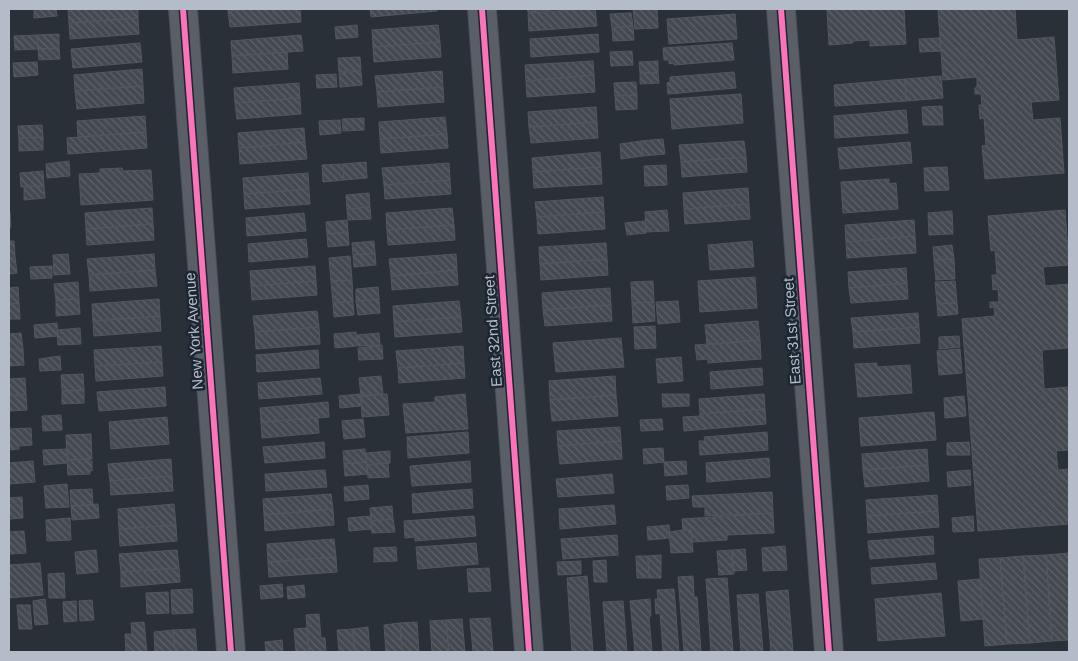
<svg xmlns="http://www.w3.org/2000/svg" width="1078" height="661" font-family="Helvetica,sans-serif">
<defs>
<pattern id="building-back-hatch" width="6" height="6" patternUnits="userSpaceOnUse" patternTransform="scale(1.25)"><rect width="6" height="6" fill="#444950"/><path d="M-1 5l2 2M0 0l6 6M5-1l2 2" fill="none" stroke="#5d6168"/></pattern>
</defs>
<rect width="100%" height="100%" fill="#2a3038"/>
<!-- building -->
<path fill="url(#building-back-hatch)" stroke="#52575f" d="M 34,9 L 56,9 L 57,16 L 34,18 Z
M 68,9 L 138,9 L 138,18 L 69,23 Z
M 228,9 L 253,9 L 228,11 Z
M 253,9 L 300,9 L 301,22 L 230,27 L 228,11 Z
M 370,9 L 437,9 L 437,11 L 371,17 Z
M 527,9 L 563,9 L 528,12 Z
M 585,9 L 595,9 L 597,26 L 529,31 L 528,13 Z
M 633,9 L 657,9 L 658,28 L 635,29 Z
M 827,9 L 904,9 L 906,44 L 870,46 L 870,40 L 853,41 L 853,43 L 829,45 Z
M 938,9 L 1015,9 L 1017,40 L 1054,37 L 1059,100 L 1031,102 L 1033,120 L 1060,118 L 1064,173 L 985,179 L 982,146 L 986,145 L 984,118 L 980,119 L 979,105 L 982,105 L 981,94 L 975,94 L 975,88 L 977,87 L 977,77 L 943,80 Z
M 631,13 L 633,26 L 612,28 L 610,14 Z
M 735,14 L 737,39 L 669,44 L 667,19 Z
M 138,18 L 139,34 L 70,39 L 69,23 Z
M 357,25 L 358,37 L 336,39 L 335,27 Z
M 438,25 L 440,42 L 373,47 L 372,30 Z
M 633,26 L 634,40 L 613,41 L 612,28 Z
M 59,34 L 59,48 L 38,49 L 37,35 Z
M 598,34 L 599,52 L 531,57 L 530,39 Z
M 37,35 L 38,49 L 15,50 L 14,36 Z
M 301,35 L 303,51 L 232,56 L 231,41 Z
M 940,38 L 941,51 L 920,52 L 919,39 Z
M 440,42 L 441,57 L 374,62 L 373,47 Z
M 140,43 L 142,62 L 73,68 L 71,49 Z
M 732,43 L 734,60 L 674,65 L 674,63 L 669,64 L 669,60 L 664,60 L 663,48 Z
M 59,48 L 60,59 L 39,60 L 38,49 Z
M 632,51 L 633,65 L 611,66 L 610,52 Z
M 287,52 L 288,69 L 233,73 L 232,56 Z
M 360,57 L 361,70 L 339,72 L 338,58 Z
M 593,61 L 594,75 L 526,81 L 525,65 Z
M 658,61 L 658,73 L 640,73 L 639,62 Z
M 37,62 L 38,75 L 14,77 L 13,63 Z
M 142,69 L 143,86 L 75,91 L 74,75 Z
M 361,71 L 362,85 L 340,87 L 339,73 Z
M 442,71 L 443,87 L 377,92 L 375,76 Z
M 734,72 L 736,88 L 668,94 L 667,83 L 670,82 L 670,77 Z
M 640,73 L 658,73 L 659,83 L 640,84 Z
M 336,74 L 337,87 L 317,88 L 316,75 Z
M 594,75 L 595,92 L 527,97 L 526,81 Z
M 941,76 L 943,98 L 906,101 L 905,79 Z
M 905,79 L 906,101 L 835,106 L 834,85 Z
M 636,82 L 637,95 L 615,96 L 614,83 Z
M 299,83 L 300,98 L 235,103 L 234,88 Z
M 143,86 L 144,103 L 77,109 L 75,91 Z
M 443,87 L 444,102 L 378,107 L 377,92 Z
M 741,94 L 743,123 L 672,129 L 670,99 Z
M 637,95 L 637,109 L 616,110 L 615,96 Z
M 300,98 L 301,114 L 237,119 L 235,103 Z
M 942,106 L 943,125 L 923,125 L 922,107 Z
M 596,107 L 597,122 L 529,127 L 528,112 Z
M 906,110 L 908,133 L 835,138 L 834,116 Z
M 145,116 L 146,132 L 78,137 L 77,121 Z
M 445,117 L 447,134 L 380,139 L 379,122 Z
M 364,118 L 364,130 L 343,131 L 342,119 Z
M 340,120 L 341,133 L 320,135 L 319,121 Z
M 597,122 L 598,138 L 531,143 L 529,127 Z
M 42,125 L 43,137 L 19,138 L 18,126 Z
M 304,128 L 305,142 L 239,148 L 238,133 Z
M 146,132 L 147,148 L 68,154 L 67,138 Z
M 447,134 L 448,148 L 381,153 L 380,139 Z
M 43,137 L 43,150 L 19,151 L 19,138 Z
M 663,139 L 665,154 L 643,156 L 641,141 Z
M 641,141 L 643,156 L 621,159 L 620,144 Z
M 744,141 L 746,157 L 681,162 L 679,145 Z
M 305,142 L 307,159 L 240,164 L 239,148 Z
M 910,142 L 912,163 L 840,169 L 838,148 Z
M 600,152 L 601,167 L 533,172 L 532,158 Z
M 746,157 L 747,172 L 682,177 L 681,162 Z
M 69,161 L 70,176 L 47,178 L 46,164 Z
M 366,162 L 367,178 L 344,180 L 343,164 Z
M 449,163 L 450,180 L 384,185 L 382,168 Z
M 343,164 L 344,180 L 323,182 L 322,165 Z
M 666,165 L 667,185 L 645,186 L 644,166 Z
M 601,167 L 602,184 L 534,188 L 533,172 Z
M 947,167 L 949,190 L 925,191 L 924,168 Z
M 122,168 L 123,171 L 151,170 L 153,200 L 81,205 L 79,174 L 100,173 L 100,169 Z
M 43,171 L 44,186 L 21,187 L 20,173 Z
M 308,173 L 309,189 L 244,194 L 243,178 Z
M 889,179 L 889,184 L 896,183 L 898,209 L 843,213 L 841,182 Z
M 450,180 L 451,194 L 385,199 L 384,185 Z
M 44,186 L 45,198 L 24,200 L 24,187 Z
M 748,188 L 749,204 L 684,209 L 683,193 Z
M 309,189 L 310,204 L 245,209 L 244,194 Z
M 369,193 L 370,207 L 347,209 L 346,195 Z
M 603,197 L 604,212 L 537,217 L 535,202 Z
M 749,204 L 750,219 L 685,224 L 684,209 Z
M 370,207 L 371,219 L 348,220 L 347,209 Z
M 152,208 L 153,224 L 86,229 L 85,213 Z
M 452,208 L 454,225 L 387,230 L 386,213 Z
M 667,210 L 669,231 L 646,232 L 645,212 Z
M 1065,210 L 1069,265 L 1043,267 L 1045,286 L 1069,284 L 1069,348 L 1042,350 L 1044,389 L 1069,387 L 1069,450 L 1056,451 L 1058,470 L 1069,469 L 1069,524 L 978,531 L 962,319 L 995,316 L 994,307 L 990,308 L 990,302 L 999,302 L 998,289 L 993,290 L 992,275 L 997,275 L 995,250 L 991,251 L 988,216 Z
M 952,211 L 953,234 L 929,235 L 928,213 Z
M 9,212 L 10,212 L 11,227 L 9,227 Z
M 604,212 L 605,229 L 538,234 L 537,217 Z
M 304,213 L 306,231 L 247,236 L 246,218 Z
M 347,220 L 348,232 L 327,234 L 326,222 Z
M 914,220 L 915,236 L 846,242 L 845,225 Z
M 645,221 L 646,233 L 627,235 L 625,223 Z
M 153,224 L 154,240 L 87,245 L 86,229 Z
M 454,225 L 455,240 L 388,245 L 387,230 Z
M 348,232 L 349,245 L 328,247 L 327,234 Z
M 915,236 L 916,253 L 847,258 L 846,242 Z
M 306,239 L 308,257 L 249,262 L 248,244 Z
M 9,241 L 14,241 L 15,257 L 9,258 Z
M 374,241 L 375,253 L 353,255 L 352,243 Z
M 752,241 L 754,267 L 710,270 L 708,245 Z
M 606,243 L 607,259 L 540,264 L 539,247 Z
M 952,245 L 954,259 L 934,260 L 933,247 Z
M 375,253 L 376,265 L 354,267 L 353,255 Z
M 68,254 L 70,274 L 54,275 L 53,255 Z
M 154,254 L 155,270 L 89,275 L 87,259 Z
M 456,254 L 457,270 L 391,276 L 389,259 Z
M 350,256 L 352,280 L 331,281 L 329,258 Z
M 15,257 L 17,273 L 9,274 L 9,258 Z
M 607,259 L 608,275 L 541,280 L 540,264 Z
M 954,259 L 955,279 L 936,280 L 934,260 Z
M 52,266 L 52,278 L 31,279 L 30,267 Z
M 315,266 L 316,281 L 251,286 L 250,271 Z
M 906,268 L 907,283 L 849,288 L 848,272 Z
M 155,270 L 157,286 L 90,291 L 89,275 Z
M 457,270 L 458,285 L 392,290 L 391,276 Z
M 755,277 L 757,308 L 700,312 L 698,281 Z
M 352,280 L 353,301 L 333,303 L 331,281 Z
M 316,281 L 317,295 L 252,300 L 251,286 Z
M 653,281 L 654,302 L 632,303 L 631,282 Z
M 955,281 L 957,303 L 937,304 L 935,282 Z
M 78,282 L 79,299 L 56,300 L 54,284 Z
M 907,283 L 908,299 L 851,303 L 849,288 Z
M 18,287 L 19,303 L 9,304 L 9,288 Z
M 378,287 L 379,299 L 356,301 L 356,289 Z
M 610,288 L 611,305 L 543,310 L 542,293 Z
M 79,299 L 80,314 L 56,316 L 56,300 Z
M 159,299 L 160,316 L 93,321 L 92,304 Z
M 379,299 L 380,313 L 358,315 L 356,301 Z
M 353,301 L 354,315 L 334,317 L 333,303 Z
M 459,301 L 461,317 L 394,322 L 393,306 Z
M 678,301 L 680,322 L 658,324 L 656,302 Z
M 654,302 L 655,321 L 633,323 L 632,303 Z
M 19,303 L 20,319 L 9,319 L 9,304 Z
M 957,303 L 958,314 L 938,316 L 937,304 Z
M 611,305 L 612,321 L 545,326 L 543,310 Z
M 317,311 L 319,327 L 255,332 L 253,316 Z
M 918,313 L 919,327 L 853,332 L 851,318 Z
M 160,316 L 161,331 L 94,336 L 93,321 Z
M 461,317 L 462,332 L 395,337 L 394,322 Z
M 758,321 L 760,340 L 707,345 L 705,325 Z
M 57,323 L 58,336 L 35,338 L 34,325 Z
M 655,326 L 656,348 L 635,349 L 634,327 Z
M 319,327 L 320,344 L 256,349 L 255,332 Z
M 919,327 L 920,343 L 854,348 L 853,332 Z
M 80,328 L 81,344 L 58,345 L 57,330 Z
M 356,332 L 357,346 L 335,348 L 334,334 Z
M 21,333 L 23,349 L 9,350 L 9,334 Z
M 379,333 L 380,345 L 358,346 L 357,335 Z
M 959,336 L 960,347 L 939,349 L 939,337 Z
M 621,338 L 624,367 L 556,372 L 553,343 Z
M 760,340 L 761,359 L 708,363 L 708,359 L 697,360 L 695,345 Z
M 382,345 L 383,359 L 359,360 L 358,348 Z
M 161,346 L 162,362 L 95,366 L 94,350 Z
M 463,346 L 464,363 L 398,368 L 396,351 Z
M 23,349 L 24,365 L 9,366 L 9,350 Z
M 960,349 L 962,373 L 939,375 L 937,351 Z
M 318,350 L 319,368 L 257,372 L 256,355 Z
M 60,356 L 61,370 L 40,371 L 39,359 Z
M 681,357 L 683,381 L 658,383 L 656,359 Z
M 162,362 L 163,376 L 96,381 L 95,366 Z
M 464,363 L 465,378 L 399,383 L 398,368 Z
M 877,363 L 877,367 L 910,365 L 912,393 L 858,397 L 855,364 Z
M 762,368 L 763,385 L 711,389 L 710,372 Z
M 83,374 L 84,390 L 62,391 L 61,375 Z
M 381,376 L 383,394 L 361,396 L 359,378 Z
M 615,376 L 616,395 L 550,400 L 549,381 Z
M 25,378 L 26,394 L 9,396 L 9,379 Z
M 320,378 L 322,394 L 259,399 L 258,383 Z
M 165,387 L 166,406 L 99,411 L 97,392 Z
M 84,390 L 84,403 L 62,404 L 62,391 Z
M 26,394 L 27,410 L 9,411 L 9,396 Z
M 360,394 L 361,406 L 340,408 L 339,396 Z
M 387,394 L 389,415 L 362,417 L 361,396 Z
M 465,394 L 468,429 L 406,433 L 403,404 L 435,402 L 435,397 Z
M 662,394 L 689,394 L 689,406 L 663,407 Z
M 764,394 L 765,409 L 700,414 L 699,399 Z
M 616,395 L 618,416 L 552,421 L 550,400 Z
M 964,396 L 966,416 L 945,418 L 944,398 Z
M 328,402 L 329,417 L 261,422 L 260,408 Z
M 765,409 L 766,424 L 684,431 L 683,417 L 700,416 L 700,414 Z
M 934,412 L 936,440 L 861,446 L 859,418 Z
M 61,415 L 62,430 L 43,431 L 42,416 Z
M 167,417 L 169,444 L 111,449 L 109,422 Z
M 318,418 L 319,433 L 262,438 L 261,422 Z
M 363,419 L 365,437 L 344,439 L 342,421 Z
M 662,419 L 663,430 L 641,431 L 640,420 Z
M 620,427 L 621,441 L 558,446 L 557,431 Z
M 31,428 L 32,445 L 19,446 L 19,449 L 9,450 L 9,429 Z
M 468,432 L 469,453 L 408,458 L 407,437 Z
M 767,432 L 768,450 L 700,455 L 699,441 L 705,441 L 704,437 Z
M 91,434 L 92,459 L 67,460 L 66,435 Z
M 621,441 L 622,459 L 560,464 L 558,446 Z
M 324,442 L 325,458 L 265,463 L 263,447 Z
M 969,442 L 970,455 L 947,455 L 947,443 Z
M 663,448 L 664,462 L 644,464 L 643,449 Z
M 67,449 L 67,463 L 44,465 L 43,450 Z
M 365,449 L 366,462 L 344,464 L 343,451 Z
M 927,449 L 928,465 L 863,470 L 862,454 Z
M 390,451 L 390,463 L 367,465 L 366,453 Z
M 769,458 L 770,477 L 707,482 L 706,463 Z
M 89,459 L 89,461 L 92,461 L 92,471 L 90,470 L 90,474 L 68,475 L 67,460 Z
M 171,459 L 172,476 L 110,481 L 108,464 Z
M 33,461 L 35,482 L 9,484 L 9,463 Z
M 470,461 L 471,482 L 412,486 L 410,466 Z
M 686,461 L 687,474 L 665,476 L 664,462 Z
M 366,462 L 368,474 L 345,476 L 344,464 Z
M 388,463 L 389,477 L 368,478 L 367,465 Z
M 928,465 L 929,481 L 865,487 L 863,470 Z
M 325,470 L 327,487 L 266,491 L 265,474 Z
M 970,470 L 971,485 L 948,487 L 947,472 Z
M 612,474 L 614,493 L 558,497 L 556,479 Z
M 172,476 L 173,491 L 111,495 L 110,481 Z
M 67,484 L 69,507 L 46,508 L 44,486 Z
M 368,485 L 369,499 L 345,501 L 344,487 Z
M 688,485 L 689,498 L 667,500 L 666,486 Z
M 92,489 L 93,505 L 71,506 L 70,490 Z
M 472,489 L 473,508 L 413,513 L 412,494 Z
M 772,492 L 773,513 L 705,516 L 705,507 L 693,507 L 692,496 Z
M 331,494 L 333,509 L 264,515 L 263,499 Z
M 937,495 L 938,511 L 867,516 L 866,500 Z
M 22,497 L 23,518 L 9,519 L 9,498 Z
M 98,504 L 99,518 L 72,520 L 71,506 Z
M 174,504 L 176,525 L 119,529 L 118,509 Z
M 614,505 L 616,524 L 560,529 L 559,509 Z
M 392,506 L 393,519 L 371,521 L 370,508 Z
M 333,509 L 334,525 L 265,531 L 264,515 Z
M 938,511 L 939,527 L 868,533 L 867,516 Z
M 773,513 L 774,533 L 727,535 L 727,540 L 692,542 L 691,530 L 683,530 L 682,519 Z
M 371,516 L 372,529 L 349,531 L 348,518 Z
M 474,516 L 476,536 L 415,541 L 415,537 L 405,538 L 404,521 Z
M 973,516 L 974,531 L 953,532 L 952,518 Z
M 70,518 L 71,540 L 47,541 L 46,520 Z
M 393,519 L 395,532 L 372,533 L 371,521 Z
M 176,525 L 177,541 L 120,546 L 119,529 Z
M 669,525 L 670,538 L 648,540 L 647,527 Z
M 683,530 L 691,530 L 693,552 L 671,553 L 669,532 Z
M 24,531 L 26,553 L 9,554 L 9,532 Z
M 617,535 L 618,555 L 563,559 L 561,539 Z
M 933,536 L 934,554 L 870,559 L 868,541 Z
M 334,539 L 336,557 L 268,562 L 267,544 Z
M 476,543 L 478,564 L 418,569 L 416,547 Z
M 785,546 L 787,570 L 763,571 L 762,548 Z
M 396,547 L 397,561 L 374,562 L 374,548 Z
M 745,549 L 747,570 L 733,571 L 732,550 Z
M 96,550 L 98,572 L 77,574 L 75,552 Z
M 177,550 L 179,568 L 121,572 L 119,554 Z
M 732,550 L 734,574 L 719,575 L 717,551 Z
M 1069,553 L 1069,640 L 1052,641 L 1046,555 Z
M 661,555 L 661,578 L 649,578 L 648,556 Z
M 1046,555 L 1052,641 L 1030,643 L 1023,556 Z
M 636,556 L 648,556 L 649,578 L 637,578 Z
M 1023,556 L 1030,643 L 1007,644 L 1000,558 Z
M 336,557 L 337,572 L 269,577 L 268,562 Z
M 1000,558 L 1007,644 L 985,646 L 979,559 Z
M 606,560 L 607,582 L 594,582 L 593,561 Z
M 581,561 L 581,574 L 558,575 L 557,562 Z
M 40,563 L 43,595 L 9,598 L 9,565 Z
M 935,563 L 937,579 L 872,584 L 871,568 Z
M 179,568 L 180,582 L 121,587 L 121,572 Z
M 489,568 L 491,591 L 469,592 L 467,569 Z
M 64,573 L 65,598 L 49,598 L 48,574 Z
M 587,576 L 593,652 L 572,652 L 567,578 Z
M 693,576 L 694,597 L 697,597 L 701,652 L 684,652 L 678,577 Z
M 727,578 L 733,652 L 711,652 L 706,579 Z
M 980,579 L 983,619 L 961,621 L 958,581 Z
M 282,584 L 283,597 L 261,599 L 260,586 Z
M 304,585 L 305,597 L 288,599 L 287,587 Z
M 192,589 L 193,613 L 172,614 L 171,590 Z
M 674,589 L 679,652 L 663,652 L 660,613 L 656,614 L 655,599 L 658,599 L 657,590 Z
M 788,590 L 793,652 L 771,652 L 766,592 Z
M 168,592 L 169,613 L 147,614 L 146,593 Z
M 941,593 L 945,636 L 878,641 L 875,599 Z
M 758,594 L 763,652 L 741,652 L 737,595 Z
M 45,599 L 48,624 L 35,625 L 33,601 Z
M 650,599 L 651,616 L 649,616 L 652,652 L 635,652 L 630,601 Z
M 92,600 L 94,620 L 80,621 L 79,601 Z
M 76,601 L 77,621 L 64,622 L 63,602 Z
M 623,601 L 627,652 L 607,652 L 603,602 Z
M 17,605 L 30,605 L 32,629 L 19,629 Z
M 319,614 L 321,638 L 325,638 L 326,652 L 309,652 L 306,615 Z
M 490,618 L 493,652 L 473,652 L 470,619 Z
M 462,619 L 465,652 L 449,652 L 446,620 Z
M 446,620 L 449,652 L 432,652 L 430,621 Z
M 144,622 L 147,652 L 126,652 L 125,634 L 132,634 L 131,623 Z
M 417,622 L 419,652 L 402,652 L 400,623 Z
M 400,623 L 402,652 L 386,652 L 384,625 Z
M 368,627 L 370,652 L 354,652 L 353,629 Z
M 307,628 L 309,652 L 296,652 L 294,629 Z
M 195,629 L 197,652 L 175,652 L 173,630 Z
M 353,629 L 354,652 L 339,652 L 337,630 Z
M 173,630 L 175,652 L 155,652 L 154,632 Z
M 282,640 L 283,652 L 266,652 L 265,642 Z"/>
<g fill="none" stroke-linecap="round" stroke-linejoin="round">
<defs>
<path id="street" d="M 183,9 L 231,652
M 482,9 L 529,652
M 781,9 L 829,652"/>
</defs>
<!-- street casing -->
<use href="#street" stroke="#484c53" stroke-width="30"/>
<!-- street -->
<use href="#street" stroke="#5a5e66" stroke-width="28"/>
<defs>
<path id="cycleway" d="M 183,9 L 231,652
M 482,9 L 529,652
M 781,9 L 829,652"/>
</defs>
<!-- cycleway casing -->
<use href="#cycleway" stroke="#1d2633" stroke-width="9"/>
<!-- cycleway -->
<use href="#cycleway" stroke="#fb73b8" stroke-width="6"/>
</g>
<g text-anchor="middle" stroke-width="5" stroke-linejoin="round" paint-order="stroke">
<!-- street labels -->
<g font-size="15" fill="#b4bcc9" stroke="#1d2633">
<text transform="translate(194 331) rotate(-94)" y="5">New York Avenue</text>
<text transform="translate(493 331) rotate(-94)" y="5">East 32nd Street</text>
<text transform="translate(792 331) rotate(-94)" y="5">East 31st Street</text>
</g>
</g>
<!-- border -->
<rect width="1078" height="661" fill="none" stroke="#b4bcc9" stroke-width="20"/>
</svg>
